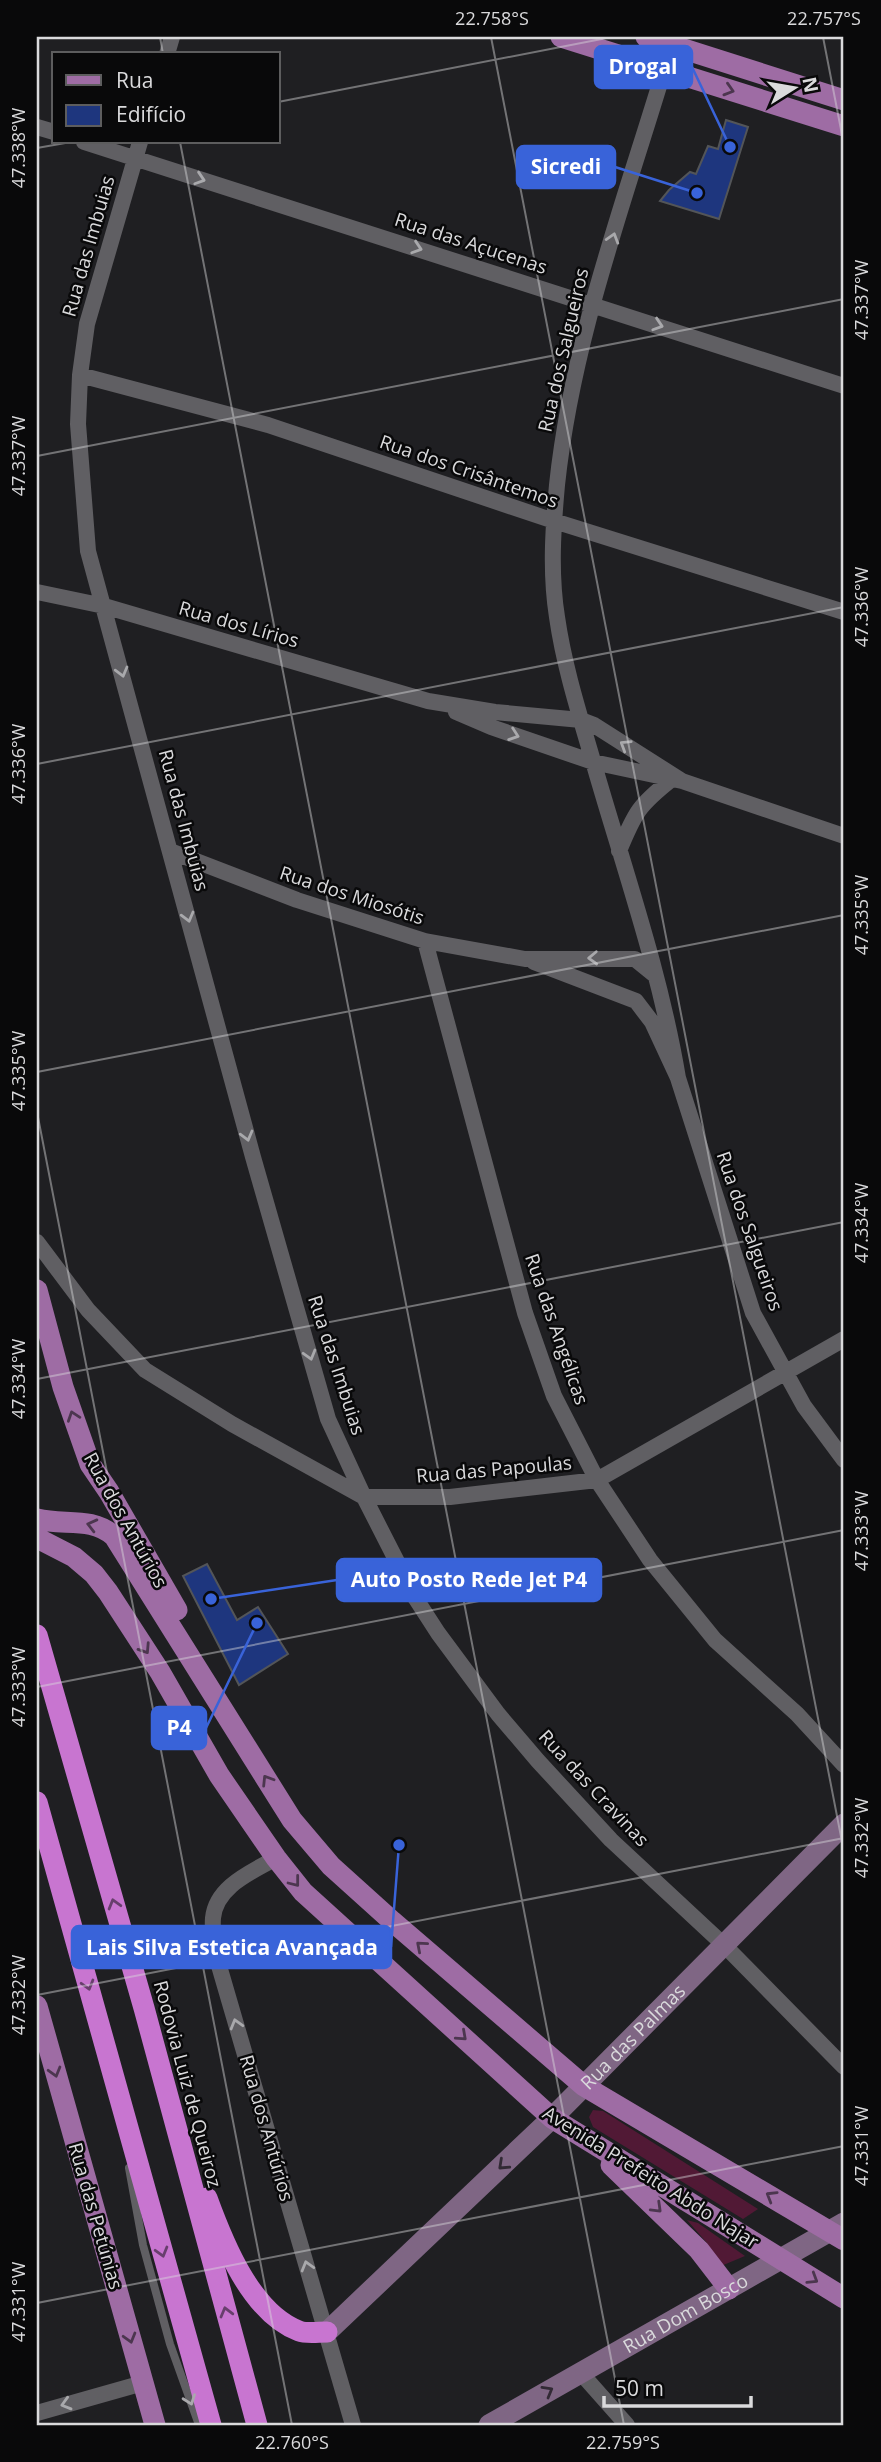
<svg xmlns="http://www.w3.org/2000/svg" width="881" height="2462" font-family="'Open Sans',sans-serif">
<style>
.green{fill:#511935}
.building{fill:#1e367e;stroke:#535558;stroke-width:2}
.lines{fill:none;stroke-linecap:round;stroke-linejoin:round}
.lane{stroke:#605f63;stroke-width:8}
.street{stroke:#605f63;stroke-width:16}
.secondary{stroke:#7f6684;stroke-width:21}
.primary{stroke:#9e6ca4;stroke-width:21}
.highway{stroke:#c875d0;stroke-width:21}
.oneway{stroke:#4c364f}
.oneway2{stroke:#a9a9ac}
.oneway3{stroke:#683f6d}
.oneway4{stroke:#322a35}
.ticks{fill:none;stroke:#dadadc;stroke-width:2;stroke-opacity:0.45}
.labels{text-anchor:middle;stroke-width:5;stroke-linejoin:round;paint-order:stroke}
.street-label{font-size:19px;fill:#dadadc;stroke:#09090a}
.leader{fill:none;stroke:#3963d9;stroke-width:2.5}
.callout-dot{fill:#3963d9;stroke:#09090a;stroke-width:2.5}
.callout{fill:#3963d9;stroke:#3963d9;stroke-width:2.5}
.callout-label{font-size:21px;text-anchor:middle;font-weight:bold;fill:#fff}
.neatline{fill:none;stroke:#dadadc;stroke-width:2.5}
.ticks-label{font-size:18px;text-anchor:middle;fill:#dadadc}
</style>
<rect width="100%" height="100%" fill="#1f1f22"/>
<!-- green -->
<path class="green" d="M593,2110L603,2111L758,2209L743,2219L593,2127L589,2117Z
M687,2220L698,2223L745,2256L721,2266L709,2254L707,2243Z"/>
<!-- building -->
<path class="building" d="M726,120L748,127L719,219L660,201L669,190L690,172L696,174L708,146L718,149Z
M207,1564L237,1620L258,1607L288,1654L239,1685L183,1576Z"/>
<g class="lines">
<!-- lane -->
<path class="lane" d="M129,2168L143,2245L170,2344L199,2425"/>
<!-- street -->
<path class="street" d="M167,54L172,37
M37,127L54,132
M84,142L844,386
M140,142L87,324L80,375L78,424L88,551L253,1157L328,1419L364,1497L416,1599L438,1633L498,1714L538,1761L611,1840L725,1946L844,2067
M80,375L268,425L554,521L844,612
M37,592L104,606L428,701L495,712L581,720L594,725L682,781
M456,712L491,727L593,762L682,781L844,836
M170,851L297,900L425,941L525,959H635L656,976
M619,851C635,812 639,805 672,779
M425,941L525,1313L554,1396L597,1480L650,1560L715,1640L797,1714L844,1765
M534,962L636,1001
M636,1001L652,1022L678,1078L753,1313L804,1406L844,1460
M678,1078C660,970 623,866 593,761C579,713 564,666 557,617C550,573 553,529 557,485C572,342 623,206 664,70L673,45L679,37
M37,1242L88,1310L145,1370L232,1424L364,1497H450L597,1480L844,1339
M276,1858C252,1872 216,1886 213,1918C212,1929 214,1941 215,1952L353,2425
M580,2372L627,2425
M37,2413L143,2383"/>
<!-- secondary -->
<g class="secondary">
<path id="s1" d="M327,2332L552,2118L844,1824"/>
<path id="s2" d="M489,2425L844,2223"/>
</g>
<!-- primary -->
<path class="primary" d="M561,37L844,126
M646,37L844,100
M37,1290L63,1387L90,1464L109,1492L177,1610
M37,1519C64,1526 91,1516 114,1536L292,1820L331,1866L392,1921L584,2086L844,2240
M37,1538L74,1557L94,1574L108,1592L160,1672L219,1775L276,1858L303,1892L552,2118L844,2298
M37,2006L155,2425
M611,2165L699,2250L729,2289"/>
<!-- highway -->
<path class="highway" d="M37,1635L144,2008L257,2425
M37,1802L211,2425
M207,2198C223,2242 251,2313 299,2331C307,2334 318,2332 327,2332"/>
</g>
<!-- one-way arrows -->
<defs><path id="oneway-chevron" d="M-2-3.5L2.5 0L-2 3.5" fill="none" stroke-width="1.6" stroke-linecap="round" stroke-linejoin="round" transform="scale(1.75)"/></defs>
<g class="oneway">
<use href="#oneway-chevron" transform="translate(729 90) rotate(17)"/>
<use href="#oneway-chevron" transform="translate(73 1416) rotate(-109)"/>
<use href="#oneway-chevron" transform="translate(92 1525) rotate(-166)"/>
<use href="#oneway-chevron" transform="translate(145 1649) rotate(57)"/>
<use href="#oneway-chevron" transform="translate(267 1780) rotate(-122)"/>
<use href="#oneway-chevron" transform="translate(295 1882) rotate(52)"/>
<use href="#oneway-chevron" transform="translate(421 1946) rotate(-139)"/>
<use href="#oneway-chevron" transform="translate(462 2036) rotate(42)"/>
<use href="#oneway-chevron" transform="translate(55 2072) rotate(74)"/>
<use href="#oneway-chevron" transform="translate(771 2196) rotate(-149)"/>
<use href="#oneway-chevron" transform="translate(657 2208) rotate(44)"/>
<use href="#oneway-chevron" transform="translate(813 2279) rotate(32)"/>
<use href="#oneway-chevron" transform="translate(130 2338) rotate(74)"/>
</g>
<g class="oneway2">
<use href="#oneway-chevron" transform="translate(200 179) rotate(18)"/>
<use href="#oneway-chevron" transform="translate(613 238) rotate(-73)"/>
<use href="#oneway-chevron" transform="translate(417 248) rotate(18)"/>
<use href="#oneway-chevron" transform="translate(658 325) rotate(18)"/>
<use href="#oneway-chevron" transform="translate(122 672) rotate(75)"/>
<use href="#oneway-chevron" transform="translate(514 735) rotate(19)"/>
<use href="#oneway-chevron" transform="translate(625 745) rotate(-148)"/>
<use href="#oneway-chevron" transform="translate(188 917) rotate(75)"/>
<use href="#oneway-chevron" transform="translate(593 958) rotate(178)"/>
<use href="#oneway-chevron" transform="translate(247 1136) rotate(75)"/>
<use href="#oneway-chevron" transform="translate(310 1355) rotate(74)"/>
<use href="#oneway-chevron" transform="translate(236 2024) rotate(-106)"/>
<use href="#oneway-chevron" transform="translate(307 2266) rotate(-106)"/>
<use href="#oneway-chevron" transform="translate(190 2400) rotate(70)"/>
<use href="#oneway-chevron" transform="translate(66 2404) rotate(164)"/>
</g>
<g class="oneway3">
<use href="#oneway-chevron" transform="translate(114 1904) rotate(-106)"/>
<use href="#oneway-chevron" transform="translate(88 1985) rotate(74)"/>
<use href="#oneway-chevron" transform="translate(162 2252) rotate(74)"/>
<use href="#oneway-chevron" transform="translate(226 2312) rotate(-105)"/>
</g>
<g class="oneway4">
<use href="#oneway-chevron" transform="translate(503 2165) rotate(137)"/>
<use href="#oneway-chevron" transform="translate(548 2391) rotate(-30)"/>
</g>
<!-- ticks -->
<path class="ticks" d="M160,37L163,54M491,37L844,1852M823,37L844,145M278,102L612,37M180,142L624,2425M37,148L71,142M37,456L844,299M37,764L844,607M37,1072L844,915M37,1112L292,2425M37,1379L844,1222M37,1687L844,1530M37,1995L844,1838M37,2303L844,2146"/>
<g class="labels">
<!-- street labels -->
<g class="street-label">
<text transform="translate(471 243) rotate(18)" y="7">Rua das Açucenas</text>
<text transform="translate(88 246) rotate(-74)" y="7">Rua das Imbuias</text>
<text transform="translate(563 350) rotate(-77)" y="7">Rua dos Salgueiros</text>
<text transform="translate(469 471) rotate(19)" y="7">Rua dos Crisântemos</text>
<text transform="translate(239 624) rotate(16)" y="7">Rua dos Lírios</text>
<text transform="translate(184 820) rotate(75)" y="7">Rua das Imbuias</text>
<text transform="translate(352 895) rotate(18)" y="7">Rua dos Miosótis</text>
<text transform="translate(750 1231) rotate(71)" y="7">Rua dos Salgueiros</text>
<text transform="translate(557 1329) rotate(71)" y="7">Rua das Angélicas</text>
<text transform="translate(337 1365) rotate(72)" y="7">Rua das Imbuias</text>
<text transform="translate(494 1469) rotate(-5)" y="7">Rua das Papoulas</text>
<text transform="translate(126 1520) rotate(61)" y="7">Rua dos Antúrios</text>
<text transform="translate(594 1788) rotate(47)" y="7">Rua das Cravinas</text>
<text dy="7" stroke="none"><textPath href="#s1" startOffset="425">Rua das Palmas</textPath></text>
<text transform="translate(188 2084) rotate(75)" y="7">Rodovia Luiz de Queiroz</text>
<text transform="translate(267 2128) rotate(74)" y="7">Rua dos Antúrios</text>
<text transform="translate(651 2177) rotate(32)" y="7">Avenida Prefeito Abdo Najar</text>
<text transform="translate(96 2216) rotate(74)" y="7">Rua das Petúnias</text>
<text dy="7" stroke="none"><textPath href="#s2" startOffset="226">Rua Dom Bosco</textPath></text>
</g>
</g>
<!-- callouts -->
<path class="leader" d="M730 147L692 67M697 193L615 167M211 1599L337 1580M257 1623L206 1728M399 1845L391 1947"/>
<g class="callout-dot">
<circle cx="730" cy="147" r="7"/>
<circle cx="697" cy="193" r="7"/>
<circle cx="211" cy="1599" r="7"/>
<circle cx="257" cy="1623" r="7"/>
<circle cx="399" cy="1845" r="7"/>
</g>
<g class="callout">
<rect x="595" y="46" width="97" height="42" rx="7"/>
<rect x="517" y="146" width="98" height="42" rx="7"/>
<rect x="337" y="1559" width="264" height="42" rx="7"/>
<rect x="152" y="1707" width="54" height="42" rx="7"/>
<rect x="72" y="1926" width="319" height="42" rx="7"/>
</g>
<g class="callout-label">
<text x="643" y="74">Drogal</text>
<text x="566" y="174">Sicredi</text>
<text x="469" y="1587">Auto Posto Rede Jet P4</text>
<text x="179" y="1735">P4</text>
<text x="232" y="1955">Lais Silva Estetica Avançada</text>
</g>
<!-- border -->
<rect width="881" height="2462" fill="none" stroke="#09090a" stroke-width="77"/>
<!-- legend -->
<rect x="52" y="52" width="228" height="91" fill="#09090a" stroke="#5d5d5e" stroke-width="2"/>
<rect x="66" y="75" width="35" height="10" fill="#9e6ca4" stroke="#5d5d5e" stroke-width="2"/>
<text x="116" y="88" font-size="21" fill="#dadadc">Rua</text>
<rect x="66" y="105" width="35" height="21" fill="#1e367e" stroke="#5d5d5e" stroke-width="2"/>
<text x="116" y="122" font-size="21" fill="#dadadc">Edifício</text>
<!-- north arrow -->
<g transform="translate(794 88) rotate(79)" stroke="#09090a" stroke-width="5" paint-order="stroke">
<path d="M0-5L12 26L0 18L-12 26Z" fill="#dadadc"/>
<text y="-10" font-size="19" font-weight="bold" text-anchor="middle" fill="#dadadc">N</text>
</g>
<!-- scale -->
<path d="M604 2396v10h147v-10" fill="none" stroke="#dadadc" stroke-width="3.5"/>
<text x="615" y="2396" font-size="21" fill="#dadadc" stroke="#09090a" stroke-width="5" paint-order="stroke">50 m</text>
<rect x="38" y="38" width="804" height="2386" class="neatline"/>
<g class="ticks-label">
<text x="492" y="25">22.758°S</text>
<text x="824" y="25">22.757°S</text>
<text transform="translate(19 148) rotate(-90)" y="6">47.338°W</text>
<text transform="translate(862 300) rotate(-90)" y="6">47.337°W</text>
<text transform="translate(19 456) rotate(-90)" y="6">47.337°W</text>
<text transform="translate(862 607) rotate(-90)" y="6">47.336°W</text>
<text transform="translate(19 764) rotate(-90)" y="6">47.336°W</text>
<text transform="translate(862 915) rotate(-90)" y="6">47.335°W</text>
<text transform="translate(19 1071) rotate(-90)" y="6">47.335°W</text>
<text transform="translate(862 1223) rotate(-90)" y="6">47.334°W</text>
<text transform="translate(19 1379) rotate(-90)" y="6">47.334°W</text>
<text transform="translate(862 1531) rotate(-90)" y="6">47.333°W</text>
<text transform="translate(19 1687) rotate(-90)" y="6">47.333°W</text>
<text transform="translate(862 1838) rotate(-90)" y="6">47.332°W</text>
<text transform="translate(19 1995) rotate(-90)" y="6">47.332°W</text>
<text transform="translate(862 2146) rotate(-90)" y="6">47.331°W</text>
<text transform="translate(19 2302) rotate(-90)" y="6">47.331°W</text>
<text x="292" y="2449">22.760°S</text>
<text x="623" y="2449">22.759°S</text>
</g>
</svg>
